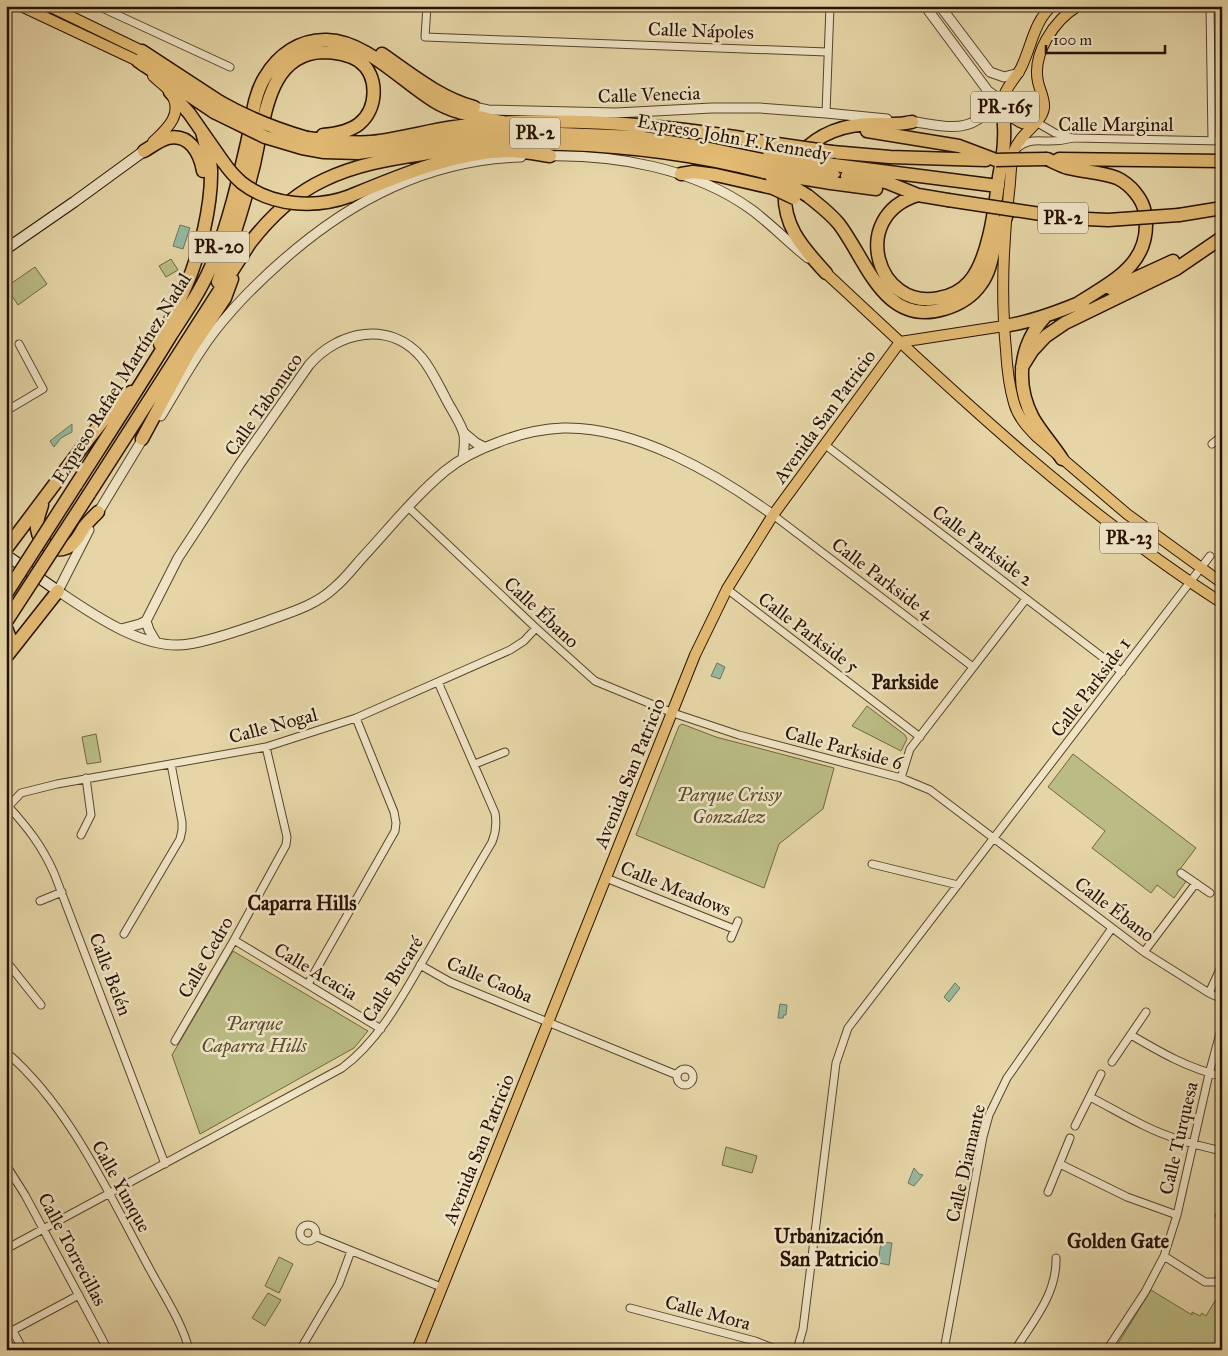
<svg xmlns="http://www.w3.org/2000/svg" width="1228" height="1356" font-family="'IM FELL Great Primer',serif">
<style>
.green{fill:#babc84;stroke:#706642}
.water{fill:#97baa3;stroke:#6a7662}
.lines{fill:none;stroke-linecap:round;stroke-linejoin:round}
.minor-casing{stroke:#57422a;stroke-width:9}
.tertiary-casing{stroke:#57422a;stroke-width:11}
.secondary-casing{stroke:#271101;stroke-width:12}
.primary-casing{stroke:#271101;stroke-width:12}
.motorway-casing{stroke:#271101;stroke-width:15}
.minor{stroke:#efe4c6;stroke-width:7}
.tertiary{stroke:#efe4c6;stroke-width:9}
.secondary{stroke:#efe4c6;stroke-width:10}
.primary{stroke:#e3bb74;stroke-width:10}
.motorway{stroke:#e3bb74;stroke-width:12}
.motorway-bridge-casing{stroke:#271101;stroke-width:15;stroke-linecap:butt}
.motorway-bridge{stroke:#e3bb74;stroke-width:12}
.labels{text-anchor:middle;stroke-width:5;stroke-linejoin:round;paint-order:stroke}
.shield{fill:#efe4c6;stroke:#63503c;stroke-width:1}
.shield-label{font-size:18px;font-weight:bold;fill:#271101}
.street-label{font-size:19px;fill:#271101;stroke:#efe4c6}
.park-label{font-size:19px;font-style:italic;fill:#5a4d2f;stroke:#efe4c6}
.neighbourhood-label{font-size:20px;font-weight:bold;fill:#271101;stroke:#efe4c6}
</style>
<rect width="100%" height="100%" fill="#e6d6a7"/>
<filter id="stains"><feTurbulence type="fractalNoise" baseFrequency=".004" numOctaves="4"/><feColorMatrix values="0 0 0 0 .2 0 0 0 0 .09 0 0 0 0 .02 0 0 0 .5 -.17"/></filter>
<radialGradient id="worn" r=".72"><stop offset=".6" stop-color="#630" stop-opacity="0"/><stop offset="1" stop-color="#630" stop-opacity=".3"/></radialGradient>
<!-- green -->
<path class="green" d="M171,259L178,270L166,277L159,266Z
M35,267L47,284L18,305L6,287Z
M867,706L905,735L907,739L901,751L852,726Z
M682,724L716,737L834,768L823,809L779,844L764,888L636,835L679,726Z
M96,734L101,762L87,764L82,737Z
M1073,754L1196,848L1177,873L1187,880L1174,898L1157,885L1151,893L1092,848L1105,831L1048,787Z
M233,951L368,1031L354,1048L200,1134L172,1055Z
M726,1147L757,1156L752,1173L722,1165Z
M279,1257L293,1264L279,1293L265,1286Z
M1222,1289V1350H1114L1151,1290L1192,1315V1312L1200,1316L1202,1313L1206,1316Z
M268,1293L281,1300L265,1326L252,1318Z"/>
<!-- water -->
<path class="water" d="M180,225L190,228L183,249L173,246Z
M72,424V432L61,438L54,447L50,441Z
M717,663L725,667L720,679L711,676Z
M955,983L960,988L949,1002L944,997Z
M780,1004L787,1005L786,1015H784L783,1018H778Z
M914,1168L919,1174L923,1175L914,1186L908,1183Z
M881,1242L892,1243L889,1265L878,1263Z"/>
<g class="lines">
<!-- minor casing -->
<g class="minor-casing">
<path id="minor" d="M98,6L230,67
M427,6L425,37L827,52
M1210,6L1212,141
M826,113L830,6
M1036,122L1055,133L1073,138
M1017,148C1028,139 1036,141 1049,141C1057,141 1066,140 1074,138L1222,141
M6,411L43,389L19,344
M824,444L1122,672
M1212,444L1222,436
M408,507L536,628L595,681L673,713L739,735L901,778L930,790L1144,952L1209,993L1222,999
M773,515L973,667
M727,589L920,737
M475,764L505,752
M901,778L910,749L1026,599
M8,806C28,828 42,846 54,873L165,1164
M6,809L21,793L57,784L266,747L356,718L510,650L524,641L536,628
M81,835L91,815L86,778
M872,864L958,885
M1181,873L1210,893
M606,878L734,929
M40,901L62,892
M124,934L180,839L182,830V822L171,764
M731,938L738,921
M234,940L381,1029
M1144,952L1196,883
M6,961L41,1005
M420,965L450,982L677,1075
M308,984L395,831L396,823L394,812L356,718
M1209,993L1222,965
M1131,1035C1160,1052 1189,1069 1222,1076
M175,1041L234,940L286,845L287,837L266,747
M6,1052C69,1106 108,1192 147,1264C161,1291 182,1321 189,1350
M1112,1062L1146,1012
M677 1077a8 8 0 1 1 16 0a8 8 0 1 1-16 0Z
M1090,1097C1108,1106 1126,1117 1145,1126C1169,1138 1195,1145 1222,1151
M1075,1126L1101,1074
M1060,1164L1127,1197L1177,1215
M6,1165L25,1195L108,1350
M1048,1192L1070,1138
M1219,1216L1222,1217
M300 1233a8 8 0 1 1 16 0a8 8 0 1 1-16 0Z
M315,1236L441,1287
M6,1249L342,1068C381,1039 404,993 428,952C449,915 470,879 492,842C496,832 497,824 495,813L438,682
M1164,1256L1205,1282H1217L1222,1274
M630,1308L755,1341L778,1350
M13,1331L23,1350
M6,1334L79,1295
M300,1350L339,1284L351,1251
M797,1350L803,1329L836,1063L848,1028L1210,556
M944,1350L983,1137L989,1115L1007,1078L1112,928
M1015,1350C1033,1321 1057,1294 1056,1258
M1107,1350L1145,1292L1164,1256L1177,1215L1209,1074L1222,1026"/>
</g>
<!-- tertiary casing -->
<g class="tertiary-casing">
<path id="tertiary" d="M940,6L990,72L1004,77L1019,73
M474,107L488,110L616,113L712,108H760L826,113L887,119
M908,121C929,123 958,133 977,120C986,115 994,107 1002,101L988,91L925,6
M544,156C615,154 694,168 752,210C772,225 789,243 808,258
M161,416C178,388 194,358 214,332C234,306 257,283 282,261C351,200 428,160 521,157
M464,433L476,443L484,447
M96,516L145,435
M89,530L58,591C92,614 146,652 189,644C214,640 240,630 264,622C288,613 315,606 334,588C345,579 353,568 362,558C389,529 414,497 445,471C461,458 479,449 499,442C519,434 541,429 563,428C635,426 717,474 773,515
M146,621L149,630L156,642
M121,629L140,624L146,621L178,558L239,465L309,365C338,331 390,320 422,358C431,369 438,384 445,397C450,408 462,424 464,435C465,442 464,450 463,457"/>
</g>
<!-- secondary casing -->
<g class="secondary-casing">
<path id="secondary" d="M6,249L74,202L144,151
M6,555L58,591"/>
</g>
<!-- primary casing -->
<g class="primary-casing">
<path id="primary" d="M21,6L138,61L143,66
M49,6L142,51
M1078,6C1054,20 1032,54 1038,82C1040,91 1045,99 1044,108C1041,125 1020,133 1014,151C1010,163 1011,179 1009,192C1003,244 1001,298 1006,350C1007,368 1009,386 1014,403C1018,417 1027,427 1037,437L1127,514L1222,583
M1035,123C1019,128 1009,115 1002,101C1006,86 1014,81 1021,68C1031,48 1034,21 1052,6
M153,142C167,129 185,113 170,92C166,86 158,81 153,76
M826,273C951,390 1077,510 1222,603
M417,1350L695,655L727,589L773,515L900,342L1004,326"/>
</g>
<!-- motorway casing -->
<g class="motorway-casing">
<path id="motorway" d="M142,51L220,102
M382,54C411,74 440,98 474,107
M138,61L214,112
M170,92L189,113L224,163
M867,131L959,146L996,160
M307,138C328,140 349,144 371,142C407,138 443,126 479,124C576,117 674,125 770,143
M302,148L324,152L358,153L478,135L535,133L637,137L694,146L767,161
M144,151C151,147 160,140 168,138C189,133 200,153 203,171
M832,152L890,157L986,160
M801,153C821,132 845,124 874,124C887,124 899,125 912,122
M1047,159C1054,162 1061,166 1068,168C1084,172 1102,172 1117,178C1130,184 1143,199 1145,213C1153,263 1113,281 1077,304
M1059,159L1222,161
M834,165L998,186
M681,174L693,172L716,175L773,188
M847,176L886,182L918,195L948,200
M831,183L876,189
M785,184C781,224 801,246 826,273
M918,195C848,216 877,311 939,298C951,296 961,291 969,282C989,260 995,206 999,177C1001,165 1004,152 1004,139C1005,127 1003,114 1002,101
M350,196C401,175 452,153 508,151C522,151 537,154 550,156
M808,196C819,205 830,213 839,224C867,261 884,327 944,309C958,305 972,297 981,284C993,268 992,248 999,230C1001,226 1004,221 1006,217
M1179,215L1222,208
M218,282C228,252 239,222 247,191C252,174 256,157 259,140C267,103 275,54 322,52C335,52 348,54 359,61C379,75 378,109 359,124C349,132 336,134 323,135
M1112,289L1173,261
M1045,317C1019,345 1015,384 1033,418C1041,432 1053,445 1062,459
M1004,326C1032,322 1058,312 1084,301
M160,344C167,325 177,307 185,288C200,255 212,205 211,169C210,157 205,144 202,132
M1022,367L1032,351L1046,336L1065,323L1176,269L1220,239
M142,439L189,352L225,298L232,279
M76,485C108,435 140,386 171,335C187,310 204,286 214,259C229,221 238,182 247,143C252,121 253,96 265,77C278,55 300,39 327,40C366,41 401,81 434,101C455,114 479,117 502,122
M89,494L250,243C270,217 294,194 324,180C355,165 389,159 423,154C449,150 475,145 501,143C522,142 542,144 562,144C630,146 698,155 764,172
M42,505C40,512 36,521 37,529C39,544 56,555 70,546C77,541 80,534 84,527C88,522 93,517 98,512
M6,549L90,437L113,408L131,392
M6,628L10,638L6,652
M6,657L58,591"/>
</g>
<!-- minor -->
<use href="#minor" class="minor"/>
<!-- tertiary -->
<use href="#tertiary" class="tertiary"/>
<!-- secondary -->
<use href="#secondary" class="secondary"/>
<!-- primary -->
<use href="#primary" class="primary"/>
<!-- motorway -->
<use href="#motorway" class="motorway"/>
<!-- motorway-bridge casing -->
<g class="motorway-bridge-casing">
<path id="motorway-bridge" d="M220,102C248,118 276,129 307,138
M214,112L265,137L302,148
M770,143L832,152
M769,151L834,165
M996,160L1047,159
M767,161L833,174
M224,163C229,170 235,177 242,183C272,206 315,209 350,196
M764,172L831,183
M772,178L795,188L808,196
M773,188L794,198
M948,200L1067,218L1108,220L1179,215
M6,594L76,485
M6,622L89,494"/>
</g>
<!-- motorway-bridge -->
<use href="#motorway-bridge" class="motorway-bridge"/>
</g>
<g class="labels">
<!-- shield labels -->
<g class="shield">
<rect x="971" y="91.5" width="68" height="31" rx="4"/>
<rect x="510" y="117.5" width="50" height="31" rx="4"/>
<rect x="1038" y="202.5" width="50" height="31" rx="4"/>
<rect x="189" y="231.5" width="60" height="31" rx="4"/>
<rect x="1100" y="522.5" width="58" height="31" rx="4"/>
</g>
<g class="shield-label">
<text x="1005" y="113">PR-165</text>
<text x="535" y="139">PR-2</text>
<text x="1063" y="224">PR-2</text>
<text x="219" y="253">PR-20</text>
<text x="1129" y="544">PR-23</text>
</g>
<!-- street labels -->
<g class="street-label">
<text transform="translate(701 30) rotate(2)" y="7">Calle Nápoles</text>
<text transform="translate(649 94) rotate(-2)" y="7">Calle Venecia</text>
<text x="1116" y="131">Calle Marginal</text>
<text transform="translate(734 137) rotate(10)" y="7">Expreso John F. Kennedy</text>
<text transform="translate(121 378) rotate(-58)" y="7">Expreso Rafael Martínez Nadal</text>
<text transform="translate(263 404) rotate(-55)" y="7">Calle Tabonuco</text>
<text transform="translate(824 416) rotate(-54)" y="7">Avenida San Patricio</text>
<text transform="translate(983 545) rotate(37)" y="7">Calle Parkside 2</text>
<text transform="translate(883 578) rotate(37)" y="7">Calle Parkside 4</text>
<text transform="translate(542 612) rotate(43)" y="7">Calle Ébano</text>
<text transform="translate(809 632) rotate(37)" y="7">Calle Parkside 5</text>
<text transform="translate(1090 687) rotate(-53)" y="7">Calle Parkside 1</text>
<text transform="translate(273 725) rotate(-15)" y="7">Calle Nogal</text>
<text transform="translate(844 747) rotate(15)" y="7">Calle Parkside 6</text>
<text transform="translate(629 773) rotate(-68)" y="7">Avenida San Patricio</text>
<text transform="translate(676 888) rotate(22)" y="7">Calle Meadows</text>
<text transform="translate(1115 909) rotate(37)" y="7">Calle Ébano</text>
<text transform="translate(205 957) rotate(-60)" y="7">Calle Cedro</text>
<text transform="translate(316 971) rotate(31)" y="7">Calle Acacia</text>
<text transform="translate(111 974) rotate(69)" y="7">Calle Belén</text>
<text transform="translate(392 979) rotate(-58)" y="7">Calle Bucaré</text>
<text transform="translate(490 979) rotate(23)" y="7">Calle Caoba</text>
<text transform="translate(1178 1138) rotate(-77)" y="7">Calle Turquesa</text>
<text transform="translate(478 1149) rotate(-68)" y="7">Avenida San Patricio</text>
<text transform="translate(965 1163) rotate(-77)" y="7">Calle Diamante</text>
<text transform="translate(122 1186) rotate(61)" y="7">Calle Yunque</text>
<text transform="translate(73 1249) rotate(62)" y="7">Calle Torrecillas</text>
<text transform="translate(708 1312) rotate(15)" y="7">Calle Mora</text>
</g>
<!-- park labels -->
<g class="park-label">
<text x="729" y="801">Parque Crissy<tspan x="729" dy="22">González</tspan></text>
<text x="254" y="1030">Parque<tspan x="254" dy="22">Caparra Hills</tspan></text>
</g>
<!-- neighbourhood labels -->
<g class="neighbourhood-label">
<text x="905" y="689">Parkside</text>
<text x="302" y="910">Caparra Hills</text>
<text x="829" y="1243">Urbanización<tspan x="829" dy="23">San Patricio</tspan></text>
<text x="1118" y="1248">Golden Gate</text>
</g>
</g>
<!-- margin -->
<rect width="1228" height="1356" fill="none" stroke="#e6d6a7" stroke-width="25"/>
<rect x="8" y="8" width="1213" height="1341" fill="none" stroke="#271101" stroke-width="2.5"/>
<rect x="12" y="12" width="1203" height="1331" fill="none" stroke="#271101"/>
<!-- scale -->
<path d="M1046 45v8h119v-8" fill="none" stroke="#271101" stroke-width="2.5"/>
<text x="1053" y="45" font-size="15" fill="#271101" stroke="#efe4c6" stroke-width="4" paint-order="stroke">100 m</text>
<rect width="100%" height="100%" filter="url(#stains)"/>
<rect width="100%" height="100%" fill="url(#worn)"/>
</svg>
